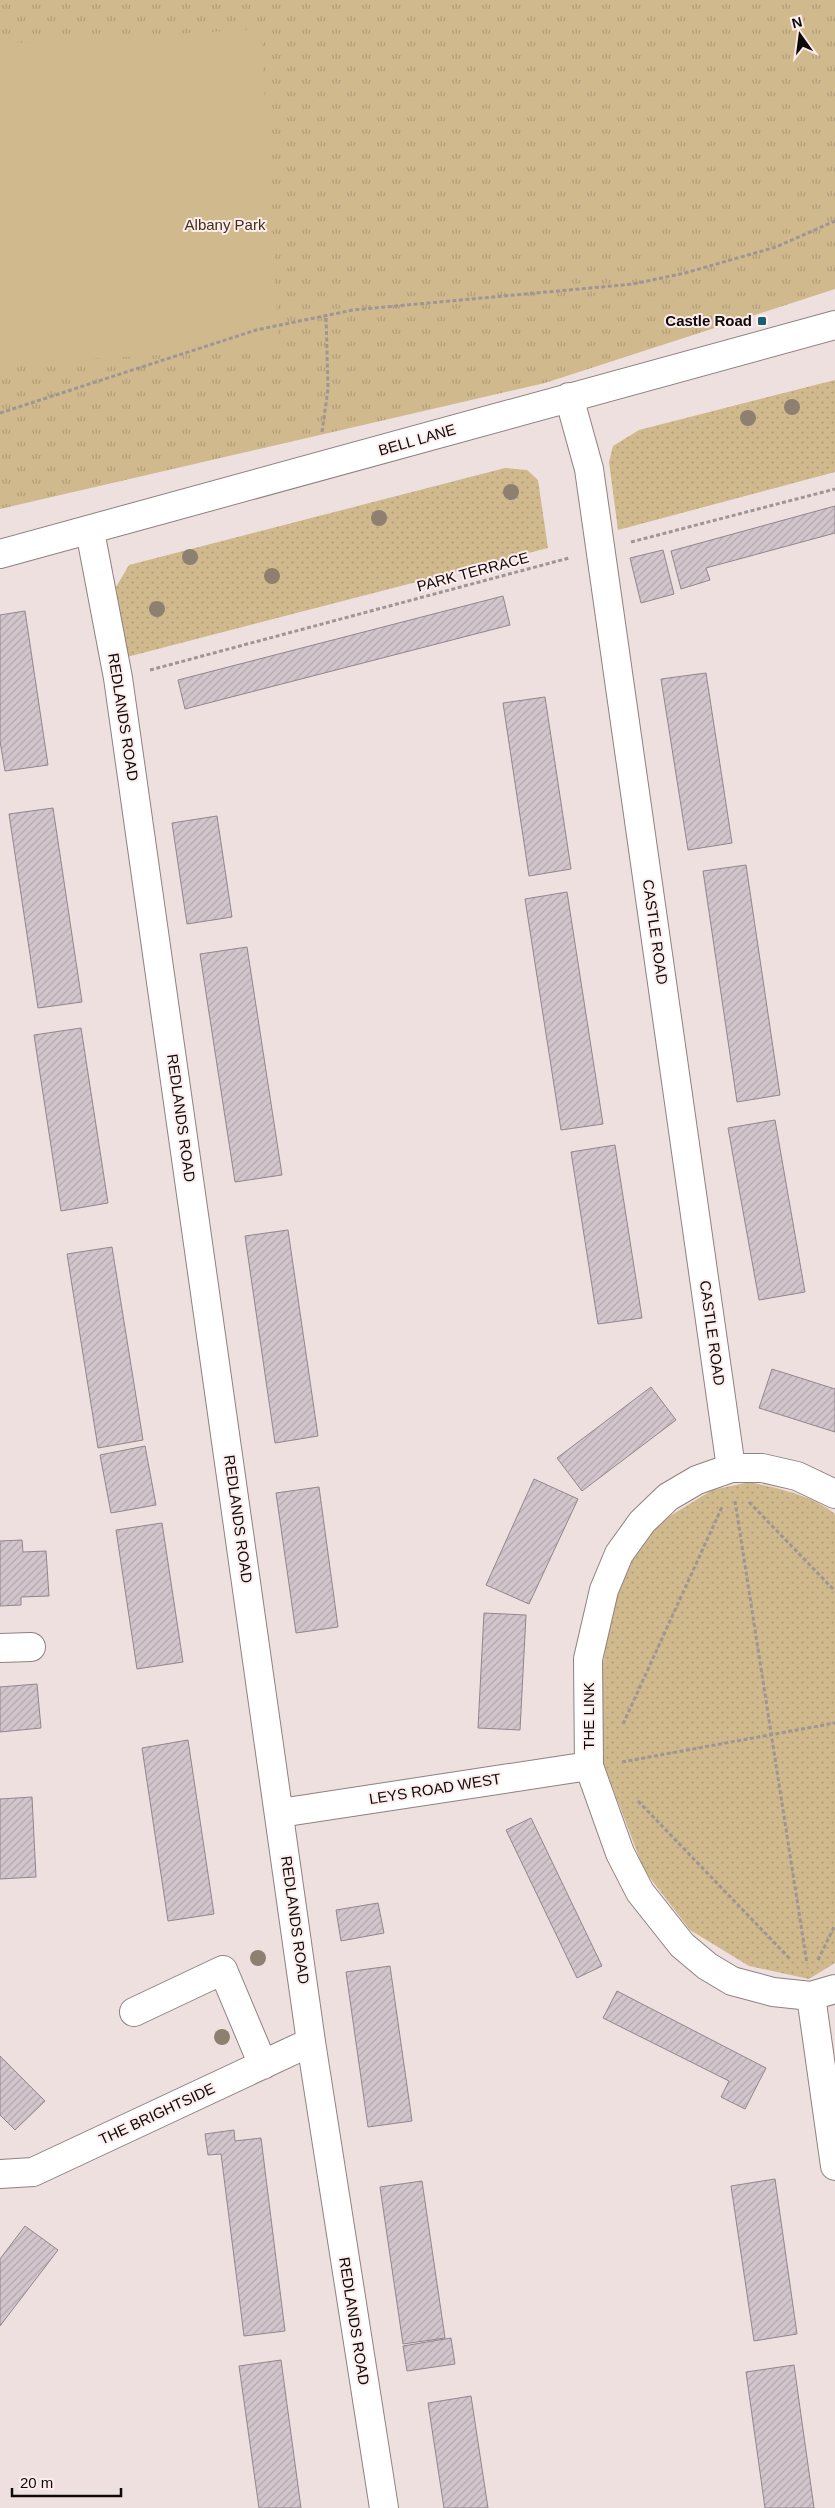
<svg xmlns="http://www.w3.org/2000/svg" width="835" height="2508" font-family="Arial,sans-serif">
<style>
.grass{fill:url(#grass-dots)}
.park{fill:url(#park-tufts)}
.garden{fill:#d0b98d}
.building{fill:url(#building-hatch);stroke:#92868c}
.lines{fill:none;stroke-linecap:round;stroke-linejoin:round}
.minor-casing{stroke:#8f8181;stroke-width:30}
.path{stroke:#a09595;stroke-width:3;stroke-dasharray:4 2.5;stroke-linecap:butt}
.minor{stroke:#fff;stroke-width:28}
.tree{fill:#8e8070}
.poi-dot{fill:#15606d;stroke:#fdeded;stroke-width:2}
.labels{text-anchor:middle;stroke-width:4;stroke-linejoin:round;paint-order:stroke}
.park-label{font-size:15px;fill:#3e3115;stroke:#fdeded}
.poi-label{font-size:15px;font-weight:bold;fill:#0f0a0a;stroke:#fdeded;text-anchor:end}
.street-label{font-size:15px;fill:#0f0a0a;stroke:#fdeded}
</style>
<defs>
<pattern id="grass-dots" width="8" height="8" patternUnits="userSpaceOnUse" patternTransform="scale(1.25)"><rect width="8" height="8" fill="#d0b98d"/><path d="M2 2h.1M6 6h.1" fill="none" stroke="#b19e78" stroke-width="1.8" stroke-linecap="round"/></pattern>
<pattern id="park-tufts" width="24" height="20" patternUnits="userSpaceOnUse" patternTransform="scale(1.25)"><rect width="24" height="20" fill="#d0b98d"/><path d="M3 7l-1-3M5 7V3M7 7l1-3M15 17l-1-3M17 17v-4M19 17l1-3" fill="none" stroke="#b19e78"/></pattern>
<pattern id="building-hatch" width="6" height="6" patternUnits="userSpaceOnUse" patternTransform="scale(1.25)"><rect width="6" height="6" fill="#d2c5cc"/><path d="M-1 1l2-2M0 6l6-6M5 7l2-2" fill="none" stroke="#b3a8ae"/></pattern>
</defs>
<rect width="100%" height="100%" fill="#efe0e0"/>
<!-- grass -->
<path class="grass" d="M835,380V472L618,530L609,462L613,446L639,430Z
M505,468L527,470L538,480L548,548L127,657L116,587L129,565Z
M750,1482C779,1489 812,1495 835,1514V1963L809,1979L749,1966L690,1930L644,1870L604,1765L599,1692L611,1608L638,1545L670,1516L712,1490Z"/>
<!-- park -->
<path class="park" d="M0,0H835V289L545,383L0,509Z"/>
<!-- garden -->
<path class="garden" d="M261,29L279,348L0,364V44Z"/>
<!-- building -->
<path class="building" d="M835,506V533L706,568L710,580L681,589L671,551Z
M663,550L674,594L641,603L630,558Z
M503,596L510,625L185,709L178,680Z
M25,611L48,765L5,771L0,741V615Z
M706,673L732,843L688,850L661,679Z
M545,697L571,869L529,876L503,703Z
M53,808L82,1002L38,1008L9,814Z
M217,816L232,917L187,924L172,823Z
M746,865L780,1095L737,1102L703,871Z
M567,892L603,1124L561,1130L525,899Z
M247,947L282,1175L235,1182L200,954Z
M81,1028L108,1203L61,1211L34,1035Z
M775,1120L805,1292L759,1300L728,1128Z
M615,1145L642,1318L598,1324L571,1152Z
M288,1230L318,1436L275,1443L245,1236Z
M112,1247L143,1440L98,1448L67,1254Z
M772,1369L835,1389V1432L759,1408Z
M651,1387L676,1420L582,1491L557,1458Z
M145,1446L156,1505L111,1513L100,1455Z
M534,1479L578,1499L529,1604L486,1585Z
M319,1487L338,1627L296,1633L276,1493Z
M162,1523L183,1662L137,1669L116,1530Z
M22,1540L23,1552L46,1551L49,1596L21,1597V1605L0,1606V1541Z
M484,1613L526,1615L520,1730L478,1728Z
M37,1684L41,1728L0,1732V1687Z
M188,1740L214,1914L168,1921L142,1748Z
M32,1797L36,1877L0,1879V1799Z
M531,1818L602,1966L577,1978L506,1830Z
M378,1903L384,1933L341,1941L336,1910Z
M390,1966L412,2121L368,2127L346,1972Z
M617,1991L766,2068L745,2109L721,2097L729,2081L603,2018Z
M0,2056L45,2101L15,2130L0,2115Z
M234,2130L235,2141L261,2138L285,2331L244,2336L221,2154L208,2155L205,2134Z
M775,2179L797,2334L754,2341L731,2186Z
M422,2181L445,2338L403,2344L380,2187Z
M25,2226L58,2250L0,2326V2259Z
M451,2338L455,2364L407,2371L403,2346Z
M281,2360L301,2508H259L239,2366Z
M794,2365L814,2508H765L746,2372Z
M471,2396L488,2508H444L428,2403Z"/>
<g class="lines">
<!-- minor casing -->
<g class="minor-casing">
<path id="minor" d="M569,397L589,469L731,1468
M90,531L118,678L311,2042L384,2508
M0,554L835,325
M835,1494L797,1476L762,1468H731L697,1480L668,1497L642,1522L619,1554L604,1590L588,1659L589,1766L620,1853L640,1892L682,1945L707,1966L732,1981L773,1992L811,1996L835,1989
M0,1648L31,1647
M280,1813L589,1766
M811,1996L835,2166
M134,2012L223,1970L263,2065
M0,2174L33,2172L311,2042"/>
</g>
<!-- path -->
<path class="path" d="M0,413L256,330L353,310L633,284L685,273L776,247L835,221
M322,432L328,389L326,315
M631,542L835,489
M150,670L569,558
M735,1501L807,1964
M749,1502L835,1591
M623,1724L722,1507
M622,1762L835,1723
M638,1801L791,1960
M818,1960L835,1925"/>
<!-- minor -->
<use href="#minor" class="minor"/>
</g>
<!-- trees -->
<g class="tree">
<circle cx="792" cy="407" r="8"/>
<circle cx="748" cy="418" r="8"/>
<circle cx="511" cy="492" r="8"/>
<circle cx="379" cy="518" r="8"/>
<circle cx="190" cy="557" r="8"/>
<circle cx="272" cy="576" r="8"/>
<circle cx="157" cy="609" r="8"/>
<circle cx="258" cy="1958" r="8"/>
<circle cx="222" cy="2037" r="8"/>
</g>
<!-- markers -->
<rect class="poi-dot" x="757" y="316" width="10" height="10" rx="2.5"/>
<g class="labels">
<!-- park labels -->
<g class="park-label">
<text x="225" y="230">Albany Park</text>
</g>
<!-- poi labels -->
<g class="poi-label">
<text x="752" y="326">Castle Road</text>
</g>
<!-- street labels -->
<g class="street-label">
<text transform="translate(417 440) rotate(-16)" y="5">BELL LANE</text>
<text transform="translate(473 572) rotate(-15)" y="5">PARK TERRACE</text>
<text transform="translate(123 717) rotate(81)" y="5">REDLANDS ROAD</text>
<text transform="translate(655 932) rotate(82)" y="5">CASTLE ROAD</text>
<text transform="translate(181 1118) rotate(82)" y="5">REDLANDS ROAD</text>
<text transform="translate(712 1333) rotate(82)" y="5">CASTLE ROAD</text>
<text transform="translate(238 1519) rotate(82)" y="5">REDLANDS ROAD</text>
<text transform="translate(589 1716) rotate(-90)" y="5">THE LINK</text>
<text transform="translate(435 1789) rotate(-9)" y="5">LEYS ROAD WEST</text>
<text transform="translate(295 1920) rotate(82)" y="5">REDLANDS ROAD</text>
<text transform="translate(157 2114) rotate(-25)" y="5">THE BRIGHTSIDE</text>
<text transform="translate(354 2321) rotate(81)" y="5">REDLANDS ROAD</text>
</g>
</g>
<!-- north arrow -->
<g transform="translate(800 35) rotate(346)" stroke="#fdeded" stroke-width="4" paint-order="stroke">
<path d="M0-4L9 19L0 12L-9 19Z" fill="#0f0a0a"/>
<text y="-8" font-size="14" font-weight="bold" text-anchor="middle" fill="#0f0a0a">N</text>
</g>
<!-- scale -->
<path d="M12 2488v8h109v-8" fill="none" stroke="#0f0a0a" stroke-width="2.5"/>
<text x="20" y="2488" font-size="15" fill="#0f0a0a" stroke="#fdeded" stroke-width="4" paint-order="stroke">20 m</text>
</svg>
